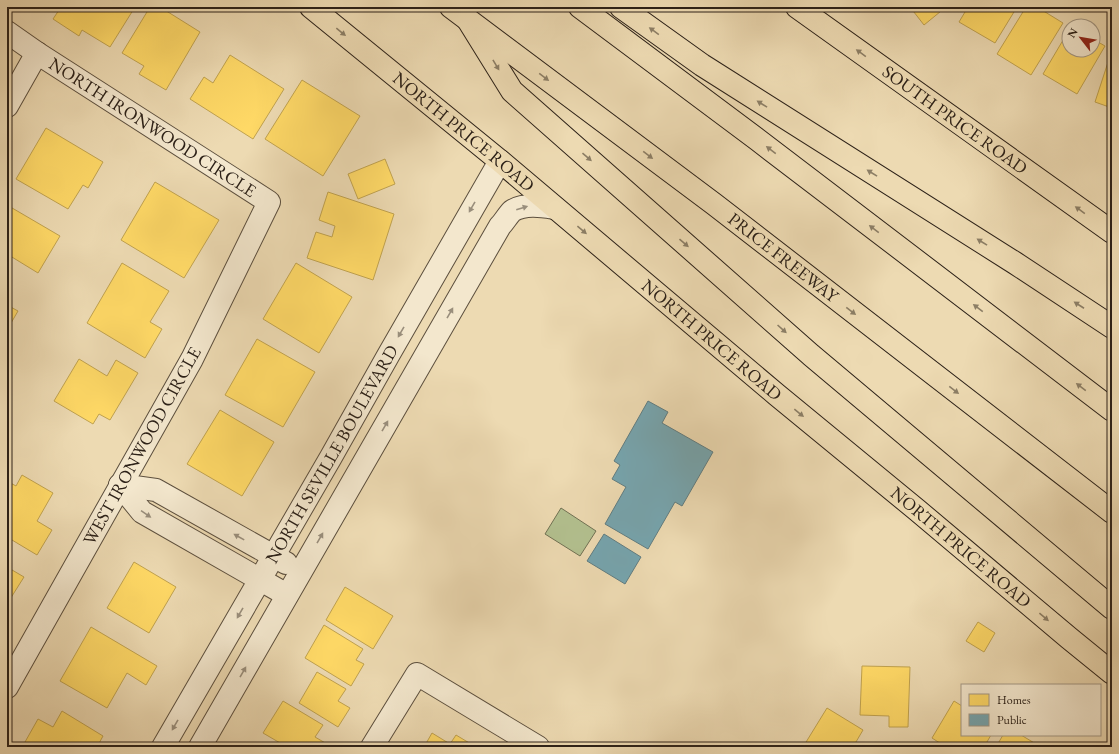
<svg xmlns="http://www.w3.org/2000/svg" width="1119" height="754" font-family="'EB Garamond',serif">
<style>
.green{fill:#b3c190;stroke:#707154}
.homes{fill:#ffd966;stroke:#c0a24f}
.public{fill:#76a5af;stroke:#607d82}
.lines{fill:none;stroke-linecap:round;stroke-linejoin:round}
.minor-casing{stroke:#5c4f3e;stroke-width:24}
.major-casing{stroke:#2c2118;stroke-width:24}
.highway-casing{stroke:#2c2118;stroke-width:24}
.minor{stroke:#f3e7cd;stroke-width:22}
.major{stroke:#eddab2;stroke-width:22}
.highway{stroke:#eddab2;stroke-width:22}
.oneway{fill:#8c7e65}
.oneway2{fill:#998e7c}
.labels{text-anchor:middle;stroke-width:4;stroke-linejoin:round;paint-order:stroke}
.street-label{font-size:18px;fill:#2c2118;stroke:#f3e7cd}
</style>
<rect width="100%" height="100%" fill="#eddab2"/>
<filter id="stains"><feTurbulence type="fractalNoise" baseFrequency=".005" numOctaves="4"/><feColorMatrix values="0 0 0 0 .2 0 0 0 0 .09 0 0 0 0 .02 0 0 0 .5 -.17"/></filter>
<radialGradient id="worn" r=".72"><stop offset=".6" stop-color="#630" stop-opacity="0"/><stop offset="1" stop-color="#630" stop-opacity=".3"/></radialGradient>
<!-- green -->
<path class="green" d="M561,508L596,531L580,556L545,534Z"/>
<!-- homes -->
<path class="homes" d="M61,7H135L110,47L82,30L79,36L53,19Z
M150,7H160L200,32L166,90L139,74L144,66L122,53Z
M910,7H946L924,25Z
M968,7H1017L995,43L959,22Z
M1026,7H1037L1063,23L1031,75L997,54Z
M1069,30V50H1093V39L1105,46L1077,94L1043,74Z
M1112,50V108L1095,102Z
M230,55L284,89L253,139L190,99L204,77L213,83Z
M302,80L360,116L323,176L265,139Z
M46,128L103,162L88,188L83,185L68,209L16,179Z
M385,159L395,184L358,199L348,174Z
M155,182L219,220L184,278L121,240Z
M328,192L394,214L373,280L307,258L316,232L332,237L335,226L319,220Z
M7,205L60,236L38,273L7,254Z
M122,263L169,291L150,322L162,329L145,358L87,323Z
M296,263L352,297L319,353L263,319Z
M7,305L18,311L7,330Z
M257,339L315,372L283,427L225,395Z
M79,359L107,376L116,360L138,373L110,420L99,414L93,424L54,401Z
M220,410L274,442L242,496L187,464Z
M22,475L53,493L37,521L52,530L37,555L7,537V481L16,486Z
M134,562L176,587L149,633L107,608Z
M7,567L24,577L7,604Z
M345,587L393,616L373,649L326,620Z
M978,622L995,633L984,652L966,641Z
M324,625L363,649L356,660L364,664L351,686L305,658Z
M91,627L157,666L146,685L127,673L107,708L60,681Z
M862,666L910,667L908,727H889V716L860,715Z
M317,672L346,689L338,701L350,708L338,727L299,703Z
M283,701L323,725L315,737L327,744L325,747H287L263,733Z
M954,701L962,706V735H991L984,747H946L932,738Z
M827,708L863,730L853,747H803Z
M62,711L103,736L97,747H33L25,742L38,719L53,727Z
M432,733L450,744L456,735L476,747H424Z
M1003,735H1021L1041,747H996Z"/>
<!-- public -->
<path class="public" d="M648,401L668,412L662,423L713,452L682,506L675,502L648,549L605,524L626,487L612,479L620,465L614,461Z
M604,534L641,557L625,584L587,561Z"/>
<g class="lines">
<!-- minor casing -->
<g class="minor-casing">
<g id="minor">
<path id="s1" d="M7,32L37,53L269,202L192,359L7,687"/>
<path d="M7,106L37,53"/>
<path d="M120,485L142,512L287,595"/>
<path d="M120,485L156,490L286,563"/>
<path id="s2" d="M163,747L331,457L389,354L500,161"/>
<path d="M200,747L500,226C504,222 508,215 512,211C525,203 542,206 555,208"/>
<path d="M372,747L417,674L538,747"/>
</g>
</g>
<!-- major casing -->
<g class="major-casing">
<g id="major">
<path id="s3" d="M311,7L500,161L777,395L917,510L1069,638L1112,673"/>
<path id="s4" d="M797,7L1112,232"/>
</g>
</g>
<!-- highway casing -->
<g class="highway-casing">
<g id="highway">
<path id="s5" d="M451,7L714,204L1112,512"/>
<path d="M580,7L758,140L1112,410"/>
<path d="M621,7L702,65L1015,263L1112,327"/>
<path d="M468,20L512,91L811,355L1112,608"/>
</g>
</g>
<!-- minor -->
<use href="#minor" class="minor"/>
<!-- major -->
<use href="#major" class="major"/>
<!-- highway -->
<use href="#highway" class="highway"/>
</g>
<!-- one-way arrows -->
<defs><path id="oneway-solid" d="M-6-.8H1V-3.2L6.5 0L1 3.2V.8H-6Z"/></defs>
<g class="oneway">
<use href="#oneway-solid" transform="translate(654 31) rotate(-144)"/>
<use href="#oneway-solid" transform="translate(341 32) rotate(39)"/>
<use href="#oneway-solid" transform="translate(861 53) rotate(-144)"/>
<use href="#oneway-solid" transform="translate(496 65) rotate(59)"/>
<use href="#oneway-solid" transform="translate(544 77) rotate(37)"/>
<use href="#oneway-solid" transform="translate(762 104) rotate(-148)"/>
<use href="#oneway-solid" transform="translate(771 150) rotate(-143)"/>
<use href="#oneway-solid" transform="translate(648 155) rotate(37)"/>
<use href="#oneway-solid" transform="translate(587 157) rotate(41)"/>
<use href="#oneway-solid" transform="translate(872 173) rotate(-148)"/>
<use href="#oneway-solid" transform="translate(1080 210) rotate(-144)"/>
<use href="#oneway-solid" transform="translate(874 229) rotate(-143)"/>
<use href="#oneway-solid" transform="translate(582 230) rotate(40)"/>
<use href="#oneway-solid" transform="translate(982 242) rotate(-148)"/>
<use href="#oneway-solid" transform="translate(684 243) rotate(41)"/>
<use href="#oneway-solid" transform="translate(1079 305) rotate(-147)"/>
<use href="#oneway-solid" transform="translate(978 308) rotate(-143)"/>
<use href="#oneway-solid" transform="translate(851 311) rotate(38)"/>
<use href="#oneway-solid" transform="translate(782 329) rotate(42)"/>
<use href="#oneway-solid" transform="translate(1081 387) rotate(-143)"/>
<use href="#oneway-solid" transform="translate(954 390) rotate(38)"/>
<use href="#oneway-solid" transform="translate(799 413) rotate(39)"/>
<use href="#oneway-solid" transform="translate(1044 617) rotate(40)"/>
</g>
<g class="oneway2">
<use href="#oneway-solid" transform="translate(472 207) rotate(120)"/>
<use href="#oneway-solid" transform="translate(522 208) rotate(-17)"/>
<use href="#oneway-solid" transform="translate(450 313) rotate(-60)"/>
<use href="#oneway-solid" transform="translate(401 332) rotate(120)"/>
<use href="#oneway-solid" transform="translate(385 426) rotate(-60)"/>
<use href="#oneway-solid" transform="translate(146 514) rotate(34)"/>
<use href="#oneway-solid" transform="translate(239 537) rotate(-151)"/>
<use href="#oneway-solid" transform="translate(320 538) rotate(-60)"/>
<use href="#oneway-solid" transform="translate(240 613) rotate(120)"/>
<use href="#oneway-solid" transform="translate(243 672) rotate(-60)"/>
<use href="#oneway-solid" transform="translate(175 725) rotate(120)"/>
</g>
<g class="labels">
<!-- street labels -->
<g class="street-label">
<text dy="6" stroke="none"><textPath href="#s4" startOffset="194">SOUTH PRICE ROAD</textPath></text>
<text dy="6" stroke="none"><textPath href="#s1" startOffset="174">NORTH IRONWOOD CIRCLE</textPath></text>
<text dy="6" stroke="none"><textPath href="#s3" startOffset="197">NORTH PRICE ROAD</textPath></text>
<text dy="6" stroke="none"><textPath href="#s5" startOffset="416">PRICE FREEWAY</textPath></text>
<text dy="6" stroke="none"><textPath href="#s3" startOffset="521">NORTH PRICE ROAD</textPath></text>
<text transform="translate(142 446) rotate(-61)" y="6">WEST IRONWOOD CIRCLE</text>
<text dy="6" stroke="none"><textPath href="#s2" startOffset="338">NORTH SEVILLE BOULEVARD</textPath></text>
<text dy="6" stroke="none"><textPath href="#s3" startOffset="845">NORTH PRICE ROAD</textPath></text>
</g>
</g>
<!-- margin -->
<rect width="1119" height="754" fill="none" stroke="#eddab2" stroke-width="24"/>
<rect x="8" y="8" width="1103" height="738" fill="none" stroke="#2c2118" stroke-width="2"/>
<rect x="12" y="12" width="1095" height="730" fill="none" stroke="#2c2118"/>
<!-- legend -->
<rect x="961" y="684" width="140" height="52" fill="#f3e7cd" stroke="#a39885"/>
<rect x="969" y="694" width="20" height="12" fill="#ffd966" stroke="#a39885"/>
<text x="997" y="704" font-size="12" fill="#2c2118">Homes</text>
<rect x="969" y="714" width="20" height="12" fill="#76a5af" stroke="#a39885"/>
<text x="997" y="724" font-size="12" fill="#2c2118">Public</text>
<!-- north arrow -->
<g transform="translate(1081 38) rotate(301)"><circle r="19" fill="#f3e7cd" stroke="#a39885"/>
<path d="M0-3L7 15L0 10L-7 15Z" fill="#8f2418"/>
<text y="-6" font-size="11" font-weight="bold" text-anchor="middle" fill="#2c2118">N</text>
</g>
<rect width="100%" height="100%" filter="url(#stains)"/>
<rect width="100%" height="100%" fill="url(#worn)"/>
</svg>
